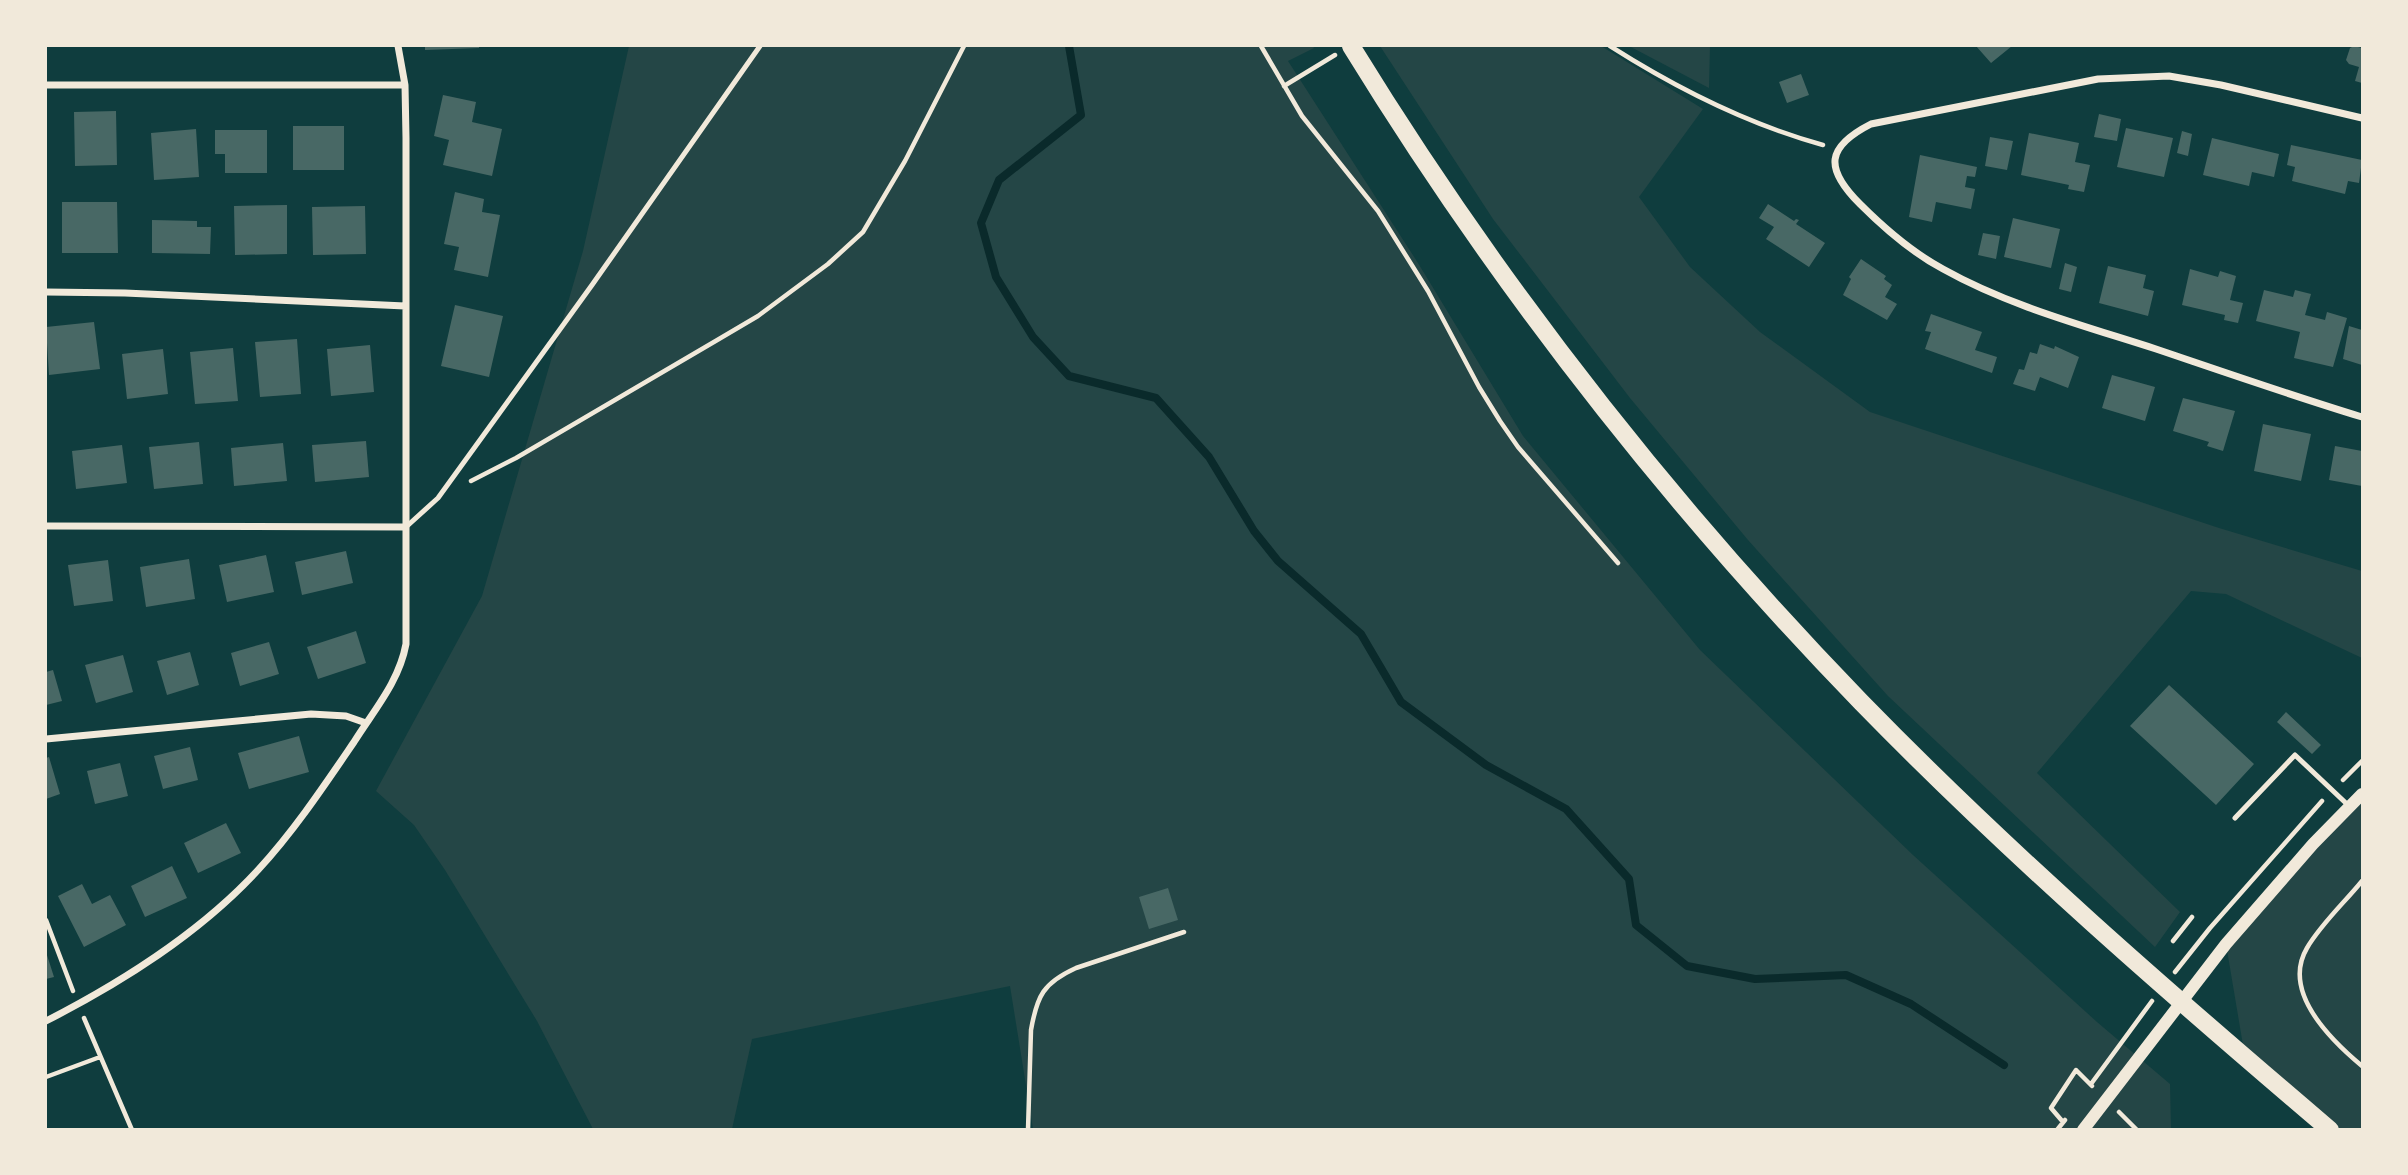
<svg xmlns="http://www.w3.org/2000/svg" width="2408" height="1175" font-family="Helvetica,sans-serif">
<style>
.green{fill:#244646}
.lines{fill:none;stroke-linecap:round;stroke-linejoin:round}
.stream{stroke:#0a2a2b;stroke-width:8}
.building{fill:#486865}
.path{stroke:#f1e9da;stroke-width:4.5}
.service{stroke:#f1e9da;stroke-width:5}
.minor{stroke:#f1e9da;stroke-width:7}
.tertiary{stroke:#f1e9da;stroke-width:12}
.primary{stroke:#f1e9da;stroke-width:18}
</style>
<rect width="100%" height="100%" fill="#0f3d3e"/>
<!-- green -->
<path class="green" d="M629,46H1313L1314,48L1288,61L1418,263L1523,436L1700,650L1913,855L2097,1022L2170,1084L2171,1129H1033L1010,986L752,1039L732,1129H593L537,1021L445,870L414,825L376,791L482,596L583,251Z
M1380,46H1601L1703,109L1639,197L1690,267L1760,332L1870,412L2219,528L2362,571V658L2226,594L2191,591L2037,773L2180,912L2155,947L1888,696L1748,540L1630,398L1493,219Z
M1629,46H1710L1709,88Z
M2362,794V1129H2330L2245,1057L2226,944Z"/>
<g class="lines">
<!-- stream -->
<path class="stream" d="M1069,46L1081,115L999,180L981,223L996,277L1033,337L1069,376L1156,398L1209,457L1254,531L1278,561L1361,634L1401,702L1486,765L1566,809L1629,879L1636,925L1687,966L1755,979L1846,975L1911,1004L2004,1065"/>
</g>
<!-- building -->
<path class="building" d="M425,46H479V48L425,50Z
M1976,46H2012L1991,63Z
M2354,46L2362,48V83L2355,81L2359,67L2349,64L2346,60L2350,48Z
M1801,74L1809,95L1787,103L1779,82Z
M443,95L476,102L472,122L502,129L492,176L443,165L449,140L434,136Z
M116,111L117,165L75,166L74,112Z
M2099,114L2121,119L2117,141L2094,137Z
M293,126H344V170H293Z
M2126,128L2173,138L2164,177L2117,167Z
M196,129L199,177L154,180L151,133Z
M215,130H267V173H225V154H215Z
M2182,131L2192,134L2188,156L2177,153Z
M2029,133L2079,143L2075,162L2090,165L2084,192L2068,189L2069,185L2021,175Z
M1990,137L2013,141L2007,170L1985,166Z
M2212,138L2279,154L2274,177L2252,172L2249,186L2203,175Z
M2291,145L2362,160L2359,183L2348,181L2345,194L2292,181L2295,167L2287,165Z
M1920,155L1977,167L1975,177L1967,176L1965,187L1975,189L1971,209L1936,202L1932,222L1909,217Z
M455,192L484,199L482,212L500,215L488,277L454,270L459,247L444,244Z
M62,202H117L118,253H62Z
M1768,204L1794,221L1796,219L1799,220L1796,224L1825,243L1809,267L1766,239L1774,227L1759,218Z
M287,205V254L235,255L234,206Z
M365,206L366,254L313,255L312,207Z
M2013,218L2060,229L2051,268L2004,257Z
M152,220L197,221V227H211L210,254L152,253Z
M1983,233L2000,236L1996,259L1978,255Z
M1861,259L1886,276L1884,279L1892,285L1885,297L1897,304L1887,320L1843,295L1851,279L1849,277Z
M2065,263L2077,267L2071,292L2059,289Z
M2108,266L2146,275L2143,288L2154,291L2148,316L2099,303Z
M2190,269L2218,277L2220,271L2236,276L2230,300L2243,303L2238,323L2224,320L2225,315L2182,305Z
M2264,290L2293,297L2295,290L2311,294L2305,315L2325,320L2327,312L2347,318L2333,367L2294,358L2300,332L2256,321Z
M455,305L503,316L489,377L441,366Z
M1931,314L1982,332L1975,350L1997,357L1992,373L1925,349L1931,332L1925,331Z
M94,322L100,369L49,375L46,327Z
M2349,326L2362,330V365L2343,359Z
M297,339L301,394L260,397L255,342Z
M2040,344L2054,349L2055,346L2079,357L2068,388L2040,377L2035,391L2013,384L2019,369L2024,370L2030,352L2037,354Z
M370,345L374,392L331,396L327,349Z
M233,348L238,401L195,404L190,352Z
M163,349L168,394L127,399L122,354Z
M2112,375L2155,387L2145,421L2102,408Z
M2183,398L2235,411L2223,451L2207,446L2209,442L2173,431Z
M2263,424L2311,434L2301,481L2254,471Z
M366,441L369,477L315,482L312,445Z
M199,442L203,484L154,489L149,447Z
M283,443L287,481L234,486L231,448Z
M122,445L127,483L76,489L72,451Z
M2335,446L2362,451V486L2329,480Z
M346,551L353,583L302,595L295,562Z
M266,555L274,592L227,602L219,565Z
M189,559L195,599L146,607L140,567Z
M108,560L113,601L74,606L68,565Z
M356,631L366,663L318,679L307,647Z
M269,642L279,674L240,686L231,653Z
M190,652L199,685L167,695L157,661Z
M123,655L133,692L96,703L85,665Z
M53,670L62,701L46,705V672Z
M2169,685L2254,764L2216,805L2130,726Z
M2286,712L2321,745L2312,754L2277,722Z
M299,736L309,772L249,789L238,753Z
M190,747L198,780L163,789L154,756Z
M49,757L60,794L46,799V758Z
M120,763L128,796L95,804L87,771Z
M226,823L241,853L198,873L184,843Z
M172,866L187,898L145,917L131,886Z
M82,884L92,904L110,895L126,925L84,947L58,896Z
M1168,888L1178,920L1149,929L1139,897Z
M46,952L54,977L46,979Z"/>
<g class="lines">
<!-- path -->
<path class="path" d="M1261,46L1302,116L1378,211L1428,291L1479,387L1500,421L1518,447L1618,563
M1610,46C1676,88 1747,124 1823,145
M1284,86L1335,55
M471,481L516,458L719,339L758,316L828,264L863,232L905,161L964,46
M2343,780L2362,761
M2362,881C2345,902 2321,924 2307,948C2281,992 2332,1041 2362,1066
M46,920L73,991
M2173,941L2192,917
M2175,972L2210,928L2322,801
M84,1018L132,1130
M46,1077L100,1057
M2091,1084L2152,1001
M2119,1112L2137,1130
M2063,1122L2051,1108L2076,1070L2092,1086
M1028,1130L1031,1030C1037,996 1043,983 1076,968L1184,932
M2057,1130L2065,1120"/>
<!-- service -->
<path class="service" d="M406,527L438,498L592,285L760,46
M2235,818L2295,755L2349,806"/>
<!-- minor -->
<path class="minor" d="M46,85H405
M2362,118L2221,85L2169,76L2098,79L1871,124C1826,147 1824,168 1860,204C1884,228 1913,253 1943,269C2009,306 2085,326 2156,349C2224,372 2293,396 2362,417
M46,292L125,293L405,306
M46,526L405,527
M46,739L311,714L346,716L366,723
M46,1021C122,982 199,934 258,870C294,831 324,786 354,742C374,710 399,682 406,644V138L405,85L398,46"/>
<!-- tertiary -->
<path class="tertiary" d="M2083,1130L2226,944L2313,844L2362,794"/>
<!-- primary -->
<path class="primary" d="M1351,46C1496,282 1668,503 1861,702C2009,854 2169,993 2330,1130"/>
</g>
<!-- border -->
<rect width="2408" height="1175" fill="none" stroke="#f1e9da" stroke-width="94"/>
</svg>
